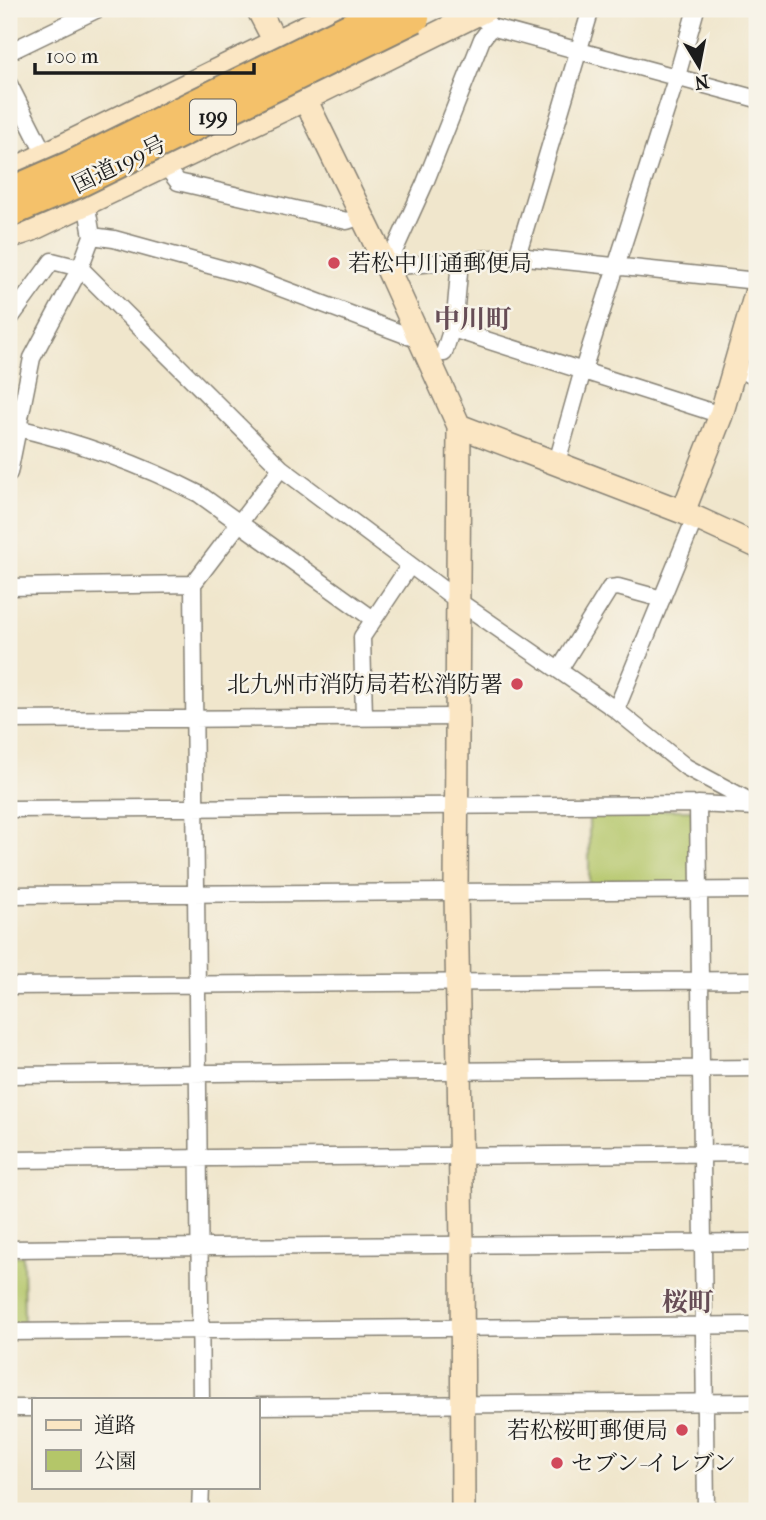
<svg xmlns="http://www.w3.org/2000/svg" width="766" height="1520" font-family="'IM FELL French Canon','Noto Serif JP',serif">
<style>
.green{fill:#b4c669;stroke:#687142;stroke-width:2}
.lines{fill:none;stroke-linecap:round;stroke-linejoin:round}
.street-casing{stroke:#868174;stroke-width:19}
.secondary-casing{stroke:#868174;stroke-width:26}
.street{stroke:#fff;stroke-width:16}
.secondary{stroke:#fbe6c3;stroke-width:23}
.highway-bridge-casing{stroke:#868174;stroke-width:32;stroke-linecap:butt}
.highway-bridge{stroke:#f4c16a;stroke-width:28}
.poi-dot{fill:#d1495b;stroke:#f7f3e8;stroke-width:2.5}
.labels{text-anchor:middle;stroke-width:5;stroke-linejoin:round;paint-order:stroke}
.shield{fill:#f7f3e8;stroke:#5e5c59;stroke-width:2}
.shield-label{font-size:21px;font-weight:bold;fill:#1c1c1c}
.street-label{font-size:23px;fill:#1c1c1c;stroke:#f7f3e8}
.poi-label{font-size:23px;fill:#1c1c1c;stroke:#f7f3e8;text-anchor:start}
.quarter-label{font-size:26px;font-weight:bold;fill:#664d56;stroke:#f7f3e8}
</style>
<rect width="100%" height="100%" fill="#f7f3e8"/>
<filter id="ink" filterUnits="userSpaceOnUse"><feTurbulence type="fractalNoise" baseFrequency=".0143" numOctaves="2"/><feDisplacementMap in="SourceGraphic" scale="14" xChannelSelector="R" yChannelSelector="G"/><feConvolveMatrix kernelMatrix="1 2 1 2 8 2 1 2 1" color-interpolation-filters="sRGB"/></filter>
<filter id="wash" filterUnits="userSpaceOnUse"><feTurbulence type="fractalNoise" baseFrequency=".00686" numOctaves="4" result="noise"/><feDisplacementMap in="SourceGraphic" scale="28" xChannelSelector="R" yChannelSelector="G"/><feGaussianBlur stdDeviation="1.57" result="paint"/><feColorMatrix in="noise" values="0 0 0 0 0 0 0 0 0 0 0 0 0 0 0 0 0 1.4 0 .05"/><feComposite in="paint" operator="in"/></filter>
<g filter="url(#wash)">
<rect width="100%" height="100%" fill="#f0e6cc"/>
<!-- green -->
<path class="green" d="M589,810H692L693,886L589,887Z
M9,1256H23L24,1325H9Z"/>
</g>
<g filter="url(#ink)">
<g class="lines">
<!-- street casing -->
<g class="street-casing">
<path id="street" d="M479,14L491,27L482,39L425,183L387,267L517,256L757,281
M491,27L757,99
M9,52L98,9
M9,84L45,155
M165,165L178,182L347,221L362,216
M92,236L114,239L249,276L419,340
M517,256L591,9
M9,320L52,261L80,268L281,468L457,600L616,710L686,767L757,805
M452,329L721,415
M444,353L455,318L460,261
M736,369L757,377
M9,426C75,441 139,463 199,494L373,619
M557,462L583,370L677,76L696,9
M9,473L32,358L80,268L92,236L86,202
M9,587L193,584
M559,670L610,588L618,587L662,599
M616,710L695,518
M364,717L362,637L410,565
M9,720L458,717
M698,804L706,1511
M9,809L698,804L755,807
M9,895L757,890
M9,986L757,980
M9,1075L757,1068
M9,1160L757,1153
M9,1249L757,1242
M9,1332L757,1325
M201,1399L193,584L281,468
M257,1406L757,1402
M9,1408H33
M200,1511L201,1487"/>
</g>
<!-- secondary casing -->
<g class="secondary-casing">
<path id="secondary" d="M258,9L305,99L387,267L459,426L456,892L462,1243L463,1511
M9,172L342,9
M9,237L30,230L305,99L487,9
M459,426L683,512L757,546
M683,512L721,415L757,290"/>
</g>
<!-- street -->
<use href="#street" class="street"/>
<!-- secondary -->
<use href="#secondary" class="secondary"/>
<!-- highway-bridge casing -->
<g class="highway-bridge-casing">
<path id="highway-bridge" d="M9,192L69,166L387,9
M9,213L79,183L415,18"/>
</g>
<!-- highway-bridge -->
<use href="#highway-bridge" class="highway-bridge"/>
</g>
</g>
<!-- markers -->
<g class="poi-dot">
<circle cx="334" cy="263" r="7"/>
<circle cx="517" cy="684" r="7"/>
<circle cx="682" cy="1430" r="7"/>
<circle cx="557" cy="1463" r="7"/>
</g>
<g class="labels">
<!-- shield labels -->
<rect class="shield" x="190" y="99.5" width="46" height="35" rx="5"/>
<g class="shield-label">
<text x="213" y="124">199</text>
</g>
<!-- street labels -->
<g class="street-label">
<text transform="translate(119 164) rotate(-26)" y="8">国道199号</text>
</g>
<!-- poi labels -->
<g class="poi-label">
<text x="348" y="271">若松中川通郵便局</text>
<text x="503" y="692" text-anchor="end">北九州市消防局若松消防署</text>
<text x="668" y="1438" text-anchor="end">若松桜町郵便局</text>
<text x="571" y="1471">セブン-イレブン</text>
</g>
<!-- quarter labels -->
<g class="quarter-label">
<text x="473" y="328">中川町</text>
<text x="688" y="1311">桜町</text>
</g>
</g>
<!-- margin -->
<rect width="766" height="1520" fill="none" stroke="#f7f3e8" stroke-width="35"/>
<!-- legend -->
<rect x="32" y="1398" width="228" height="91" fill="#f7f3e8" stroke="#9f9d96" stroke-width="2"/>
<rect x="46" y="1420" width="35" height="10" fill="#fbe6c3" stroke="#9f9d96" stroke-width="2"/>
<text x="94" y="1432" font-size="21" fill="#1c1c1c">道路</text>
<rect x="46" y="1450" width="35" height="21" fill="#b4c669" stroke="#9f9d96" stroke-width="2"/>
<text x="94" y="1468" font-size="21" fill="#1c1c1c">公園</text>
<!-- north arrow -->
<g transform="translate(699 66) rotate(170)" stroke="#f7f3e8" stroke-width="5" paint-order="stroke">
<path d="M0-5L12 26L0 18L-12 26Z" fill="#1c1c1c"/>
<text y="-10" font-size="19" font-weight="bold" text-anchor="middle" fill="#1c1c1c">N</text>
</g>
<!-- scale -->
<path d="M35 63v10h219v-10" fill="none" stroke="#1c1c1c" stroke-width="3.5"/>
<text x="46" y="63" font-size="21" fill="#1c1c1c" stroke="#f7f3e8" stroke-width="5" paint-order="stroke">100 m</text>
</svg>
